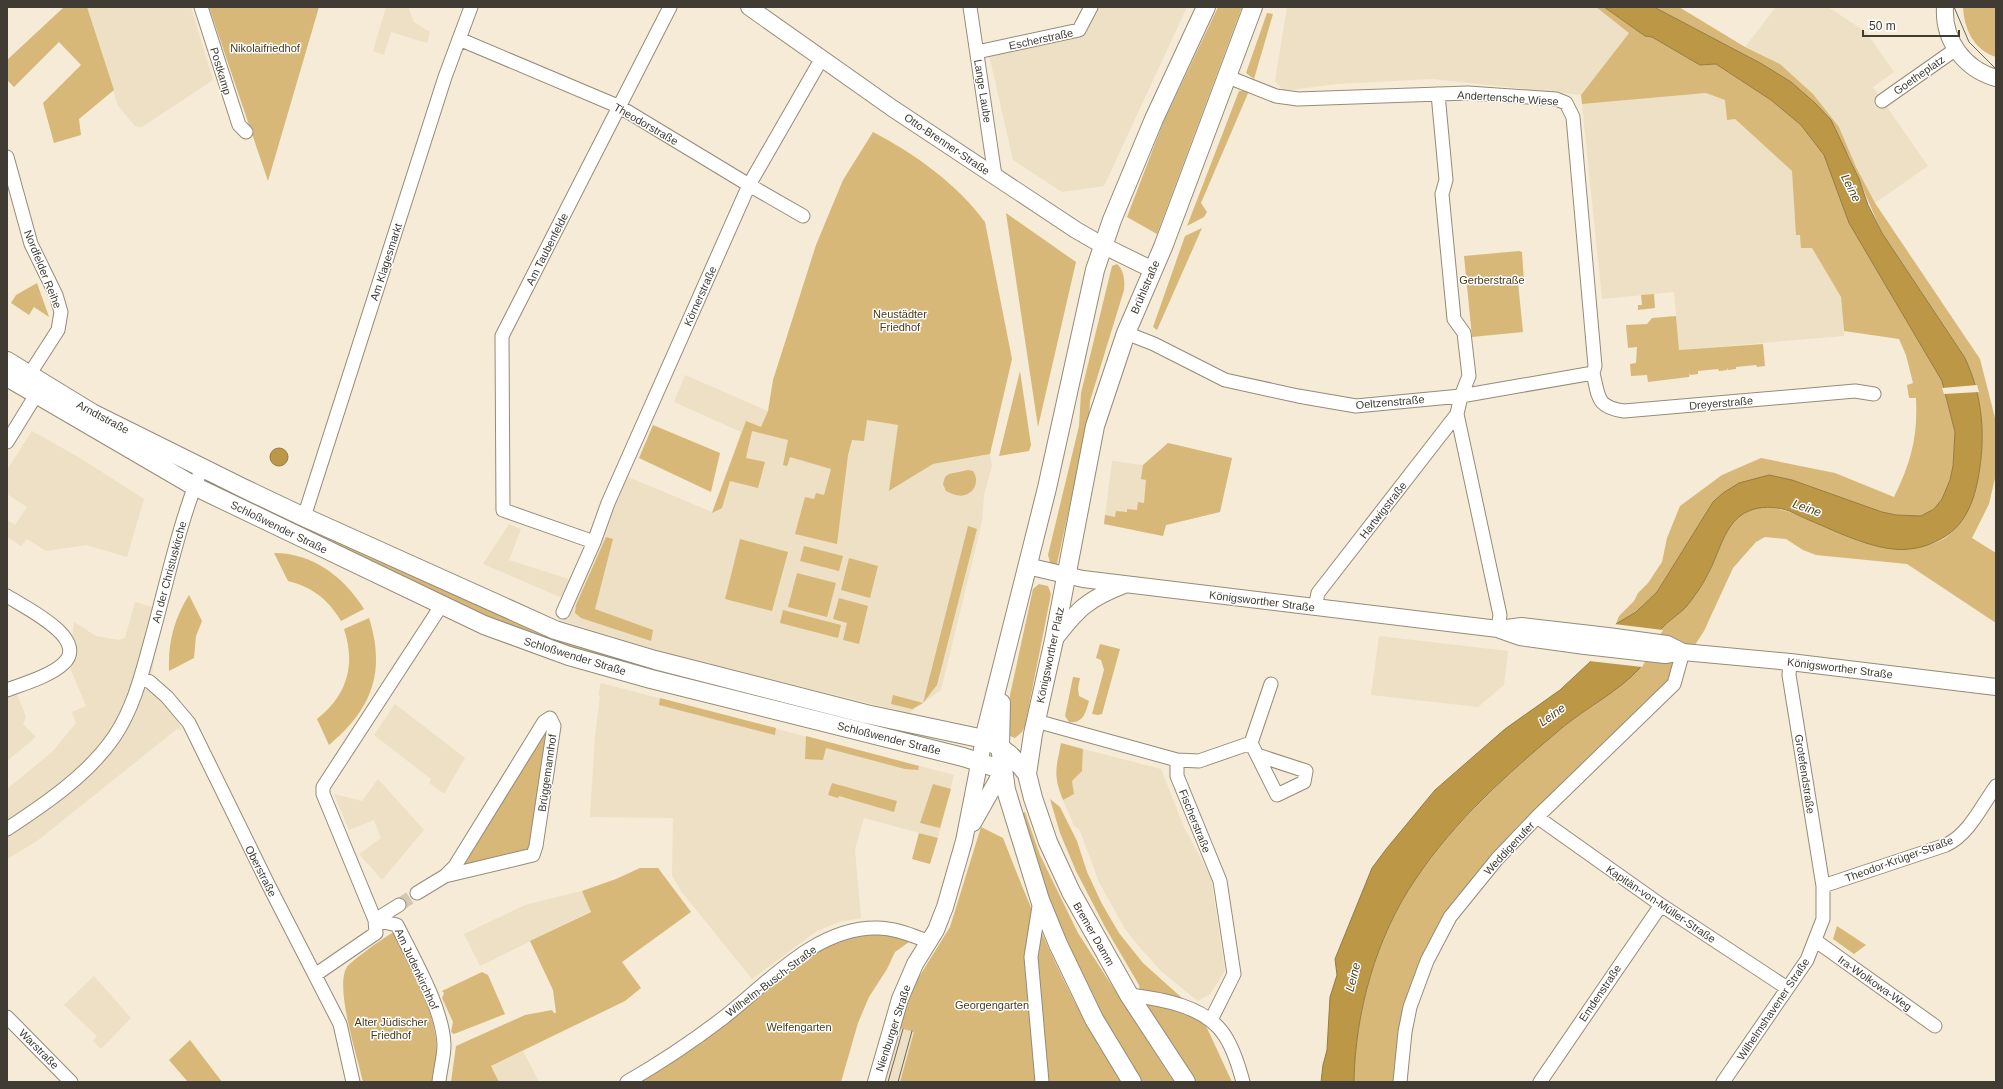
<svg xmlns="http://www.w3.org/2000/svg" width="2003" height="1089" font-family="Helvetica,sans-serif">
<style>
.built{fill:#ede0c4}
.green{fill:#d7b878}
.water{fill:#bb9746;stroke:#967c40}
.pier{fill:#f5ebd6}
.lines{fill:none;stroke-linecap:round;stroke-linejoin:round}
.minor-tunnel{stroke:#d1c8b5;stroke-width:13;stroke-dasharray:13 6;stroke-linecap:butt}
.minor-casing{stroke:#958b78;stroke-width:15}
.tertiary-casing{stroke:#958b78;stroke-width:18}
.secondary-casing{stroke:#958b78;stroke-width:20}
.minor{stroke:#fff;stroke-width:13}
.tertiary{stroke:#fff;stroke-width:16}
.secondary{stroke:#fff;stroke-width:18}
.tram{stroke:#6e695d;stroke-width:1}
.labels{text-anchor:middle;stroke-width:3;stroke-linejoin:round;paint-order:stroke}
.street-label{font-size:11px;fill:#403c33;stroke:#fff}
.park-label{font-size:11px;fill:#493917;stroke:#fff}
.water-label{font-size:12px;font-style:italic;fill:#50401e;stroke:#fff}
</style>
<rect width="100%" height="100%" fill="#f5ebd6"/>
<!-- built -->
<path class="built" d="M87,7H191L213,80L142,127L135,126L118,106Z
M386,7H408L414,22L430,32L427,43L391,32L384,55L373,51Z
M1096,7H1187L1104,186L1062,192L1013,160L989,55L1081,35Z
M1287,7H1596L1629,33L1581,95L1432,79L1337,84L1284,91L1275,81Z
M1776,7H1828L1866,32L1894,72L1873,87L1928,166L1875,203L1856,167L1839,127L1813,94L1780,64L1745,47Z
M1706,93L1725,100L1735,119L1792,171L1795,219L1841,297L1844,336L1679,350L1674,292L1602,299L1582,104Z
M685,375L768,411L867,420L898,425L890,491L933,464L990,454L992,466L984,495L982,522L941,690L909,713L676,656L559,620L621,474L712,512L741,432L674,402Z
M32,431L80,458L144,499L127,557L86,545L46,551L27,539L21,546L7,537V520L15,525L27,507L7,494V470Z
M1168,443L1232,458L1220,512L1166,525L1163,536L1104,524L1112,461L1143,465Z
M509,524L521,529L509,560L575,581L567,600L483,564Z
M135,602L160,609L152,675L182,730L177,729L37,841L7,859V789L53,751L76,723L72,712L86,706L69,665L74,622L96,636L119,640L125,638Z
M1379,636L1508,651L1504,685L1478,707L1371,695Z
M601,683L954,775L938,838L864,818L855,849L861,918L839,922L817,931L752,979L681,891L672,875L673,818L590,817L595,737L600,696L598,695Z
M17,694L26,717L23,724L36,737L7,761V699Z
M395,704L465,758L444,794L429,783L431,779L374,735Z
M1083,749L1161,769L1184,827L1211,878L1225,971L1210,994L1198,1001L1162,972L1142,950L1125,929L1099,882L1083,839L1079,829L1074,826L1063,800L1073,794L1072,781L1082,771Z
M378,779L424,830L382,880L359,854L381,838L374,820L349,830L334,794L362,801Z
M582,891L591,911L480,966L464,934L525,905Z
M94,976L131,1018L101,1049L93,1041L97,1036L64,1005Z
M900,1028L915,1032L900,1082H884Z
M523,1051L539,1082H499L491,1066Z"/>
<!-- green -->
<path class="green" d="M64,7H87L114,90L79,119L81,135L54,143L43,103L81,65L59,42L14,87L7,80V60Z
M209,7H319L268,181Z
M1218,7H1242L1157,234L1127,217L1163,123Z
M1596,7H1604L1645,36L1652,37L1700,65L1716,64L1771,100L1801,125L1824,155L1849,223L1942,381L1955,432L1953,466L1950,480L1942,499L1934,509L1921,516L1896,515L1882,512L1792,480L1769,475L1713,502L1657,592L1636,612L1616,624L1619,616L1634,601L1638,593L1648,583L1662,562L1667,538L1680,506L1722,475L1761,458L1835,473L1894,497C1911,462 1918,437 1916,398H1909L1907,385L1913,383L1906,355L1899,339L1844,331L1841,297L1812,248H1801L1800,235H1796L1792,171L1735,119L1727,120L1725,100L1706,93L1582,104L1581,95L1629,33Z
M1654,7H1679L1745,47L1780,64L1813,94L1839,127L1856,167L1875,203L1980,359L1996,422V474L1989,504L1972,538L1996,553V623L1907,564L1816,555L1803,550L1786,539L1765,537L1756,542L1733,568L1704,631L1675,676L1515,833L1427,961L1400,1082H1354C1355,1013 1376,938 1415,880C1454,822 1510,773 1563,727C1587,707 1617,692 1638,669C1648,658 1651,641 1660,630C1667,621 1678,615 1685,607C1694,597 1701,586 1708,575C1718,557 1722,529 1740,516C1743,514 1750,509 1754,508C1783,501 1836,534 1866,543C1881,547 1894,549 1910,548C1922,547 1942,543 1951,533C1955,529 1957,523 1960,519C1970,503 1975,497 1978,478C1986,437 1983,397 1965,358L1882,233L1849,156L1815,103L1791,82L1762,64Z
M1963,7H1996V57C1974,50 1964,29 1963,7Z
M1267,13L1273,14L1254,79L1246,73Z
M1239,91H1249L1201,203L1207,212L1204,217L1187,226Z
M873,132C915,154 956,183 985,222L1012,359L990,454L933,464L889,491L898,425L867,420L864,441L852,440L848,455L837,544L795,534L805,497L814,499L816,493L824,495L831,469L790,457L787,466L783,465L788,440L752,431L746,458L765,462L758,488L730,481L722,508L712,513L746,421L761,427L768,411L773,380L816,245L843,180Z
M1006,213L1076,262L1038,427Z
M1202,228L1157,330L1153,327L1185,236Z
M1519,251L1522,252L1524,282H1518L1523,332L1472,337L1464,256Z
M1117,264C1124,270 1125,281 1124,290L1090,401L1089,418L1057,564L1055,566H1051L1048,555L1079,426L1081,393L1112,266Z
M37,283L49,317L34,307L29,315L11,303L16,295Z
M1654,294L1655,308L1638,310V305H1642L1641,295Z
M1676,316L1679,350L1763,344L1765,366L1757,367L1756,365L1736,367V369L1728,370L1727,368V370L1719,371L1718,369L1698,371V374L1690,375V372L1689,377L1648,382L1647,375L1631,376L1630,364L1636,363L1637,347L1628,348L1626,325L1647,324L1652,318Z
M1020,371L1031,445L1029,451L999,456Z
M653,425L720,453L711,492L639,458Z
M1168,443L1232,458L1220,512L1166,525L1163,536L1104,524L1105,515L1115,517L1116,511L1127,512V509L1137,510L1138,502L1144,503L1146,480L1141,479L1143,465Z
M968,470L973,471C979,479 976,492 965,495C959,497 952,494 946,491L943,484L945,477L949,474Z
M232,493L323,536L360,548L669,672V675L596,657L473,613L230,497Z
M968,526L977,529L937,685L923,703L912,709L891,704L893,695L923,703Z
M606,537L613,539L595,609L653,630L651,641L581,618L575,613L576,605Z
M740,539L788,552L772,611L725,599Z
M804,546L843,556L839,571L800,561Z
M274,553C313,553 344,577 364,609L341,621C328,599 312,587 288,581Z
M849,558L878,566L870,598L841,590Z
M797,573L836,583L827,617L788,607Z
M1039,584L1048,586L1051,594L1025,726L1022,732L1015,738L1010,736L1007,731L1010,695L1033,589Z
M189,595L202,621L196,636L194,658L169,671C168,642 174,619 189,595Z
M839,598L868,606L859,644L843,640L847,623L833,619Z
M783,610L841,625L838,638L780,623Z
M369,618C386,672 372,709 329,745L317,719C347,696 356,665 344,629Z
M1100,644L1120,649L1102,714L1098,715L1092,714L1104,670L1101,660L1096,658Z
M1073,677L1080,678L1078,688L1079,696L1089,701C1086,712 1083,724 1069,722L1065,716Z
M660,698L776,728L775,735L659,705Z
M550,718L536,846L525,858L455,866Z
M806,736L919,766L918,770L905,769L826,748L823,760L805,759Z
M1061,743L1083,749L1082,771L1072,781L1074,794L1063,800C1053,775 1056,769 1061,743Z
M832,783L897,801L894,812L839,796L838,798L828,795Z
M933,784L951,789L940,828L920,823Z
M1050,799L1060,807L1077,841L1087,872L1102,904L1119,933L1143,963L1201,1015L1232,1082H1194L1142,1005L1139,985L1105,927L1076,871L1060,833Z
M1025,812L1040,855L1078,933L1174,1082H1142C1106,1032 1081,976 1058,920C1043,885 1029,852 1019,815Z
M981,827L1003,838C1035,920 1072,1009 1122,1082H900L914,1032L900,1028L914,985L950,927Z
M919,833L938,838L930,864L912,859Z
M640,868H658L691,912L622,962L641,988L625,1001L491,1066L499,1082H451L456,1046L525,1015L552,1010L554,1013H556L553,990L530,941L591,912L582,891L616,879Z
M1837,926L1866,945L1854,954L1833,939Z
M852,931L916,937L895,952L887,969L869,997L858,1023L841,1082H627L792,962Z
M394,932C412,971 435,1008 437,1051C438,1061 434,1072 433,1082H363C358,1058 334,987 347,967C350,962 387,935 394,932Z
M482,972L488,975L505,1014L454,1034L451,1032L453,1022L442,998L444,993L442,991Z
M190,1040L219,1078L222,1082H188L169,1060Z"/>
<!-- water -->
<path class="water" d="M1604,7H1654L1762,64L1791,82L1815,103L1831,120L1859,179L1868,205L1882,233L1965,358C1983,397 1986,437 1978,479C1973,505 1963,529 1937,541C1929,545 1920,548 1910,549C1878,553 1838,532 1809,520C1799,516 1788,509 1777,508C1764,506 1751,508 1740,516C1723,529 1718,556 1708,574C1702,586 1694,597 1686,607C1678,615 1668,621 1661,629C1651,641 1648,658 1639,669C1619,691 1586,708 1563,727C1510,772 1454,821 1415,880C1376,937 1355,1013 1354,1082H1321L1323,1065L1327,1050L1330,997L1337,975L1335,959L1372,868L1387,848L1435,790L1505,729L1560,690L1590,662L1616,624L1636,612L1657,592L1713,502L1723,493L1739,483L1769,475L1792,480L1882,512L1896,515L1921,516L1934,509L1942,499L1950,480L1953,466L1955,432L1942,381L1849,223L1824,155L1801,125L1771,100L1716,64L1700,65L1652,37L1645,36Z
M270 457a9 9 0 1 1 18 0a9 9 0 1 1-18 0Z"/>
<!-- pier -->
<path class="pier" d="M1977,385L1979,392L1944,394L1942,388Z
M1614,624L1663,630L1642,667L1589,661Z"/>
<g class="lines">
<!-- minor-tunnel -->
<path class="minor-tunnel" d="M399,905L417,893"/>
<!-- minor casing -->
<g class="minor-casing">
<path id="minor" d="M201,7L239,125L246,132
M970,7L995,176
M459,39L620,107L749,185L803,216
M977,52L1079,30L1091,7
M1228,77L1276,96L1298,99L1468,93L1556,99L1566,103L1573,117L1595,366L1593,373
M1438,94L1446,180L1442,194L1454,319L1464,333L1469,376L1461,396L1457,414L1500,615L1498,629
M1882,101L1956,49
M7,157L31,244L56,295L61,312L58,330L29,375
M1126,333L1154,344L1225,380L1298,396L1356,406L1461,396L1593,373
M1593,373C1599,397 1596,407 1624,411L1855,391L1874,394
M7,442L36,395
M304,517L445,77L471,7
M594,542L503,510L502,336L670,7
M7,596C24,607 91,639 63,664C50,676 23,684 7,690
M1315,608L1318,593L1457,414
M563,612L594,542L608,503L749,185L822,58
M141,678L150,682L167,697L189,723L268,884L340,1024L353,1082
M1036,721L1177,760L1199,761L1251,743L1271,684
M1251,743L1277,795L1304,782L1306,771L1257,755
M1177,760V776L1220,881L1234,974L1211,1020
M1537,817L1661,905L1787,988
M7,829C45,804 88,775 114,737C135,706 143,669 153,633C168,578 180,520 202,468
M1823,886L1946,845C1969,834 1981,807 1996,786
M417,893L445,876L455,866L544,722L550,718L554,726L536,846L533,855L445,876
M1040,900L1031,957L1042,1082
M375,920L397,925C413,958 443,1008 444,1045C444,1057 440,1070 439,1082
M375,920L399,905
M1816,941L1935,1026
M315,975L376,933L375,920L323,794V787L441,606
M1129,995C1162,999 1206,1006 1225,1036C1234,1050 1239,1067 1243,1082
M7,1017L71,1082
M627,1082C660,1063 693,1041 723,1018C768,983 816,927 877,928C896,928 913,936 930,942
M1400,1082L1405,1032L1410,1007L1427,961L1450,917L1497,859L1537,817L1674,684L1683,652
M1540,1082L1661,905
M1723,1082L1807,960L1823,919V886L1789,675L1790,662"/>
</g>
<!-- tertiary casing -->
<g class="tertiary-casing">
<path id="tertiary" d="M749,7L892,108L1076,230L1102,245L1153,270
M1945,7C1943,40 1964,69 1996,78
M1027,566L1083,579L1498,629L1522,626L1608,636L1667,644L1683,652
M1500,630L1520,637L1585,646L1665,655L1683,652L1790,662L1996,687
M1054,640C1077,610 1087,599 1124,585
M973,823L1003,770
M876,1082L900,999L915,964L936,930L945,907L964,841L984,739"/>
</g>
<!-- secondary casing -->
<g class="secondary-casing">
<path id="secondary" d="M7,361L92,413L243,488L304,517L555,630L655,660L866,714L984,739C1004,748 1014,757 1027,774
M7,377L194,486L484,625L569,656L651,679L963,757L1003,770
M1001,703L1000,746L1006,790L1040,900L1058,944L1094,1019L1132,1082
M984,739L1047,488L1095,270L1112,220L1154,119L1206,7
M1186,1082L1129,995L1071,892L1048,842L1033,798L1027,774L1033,734L1054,640L1095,426L1126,333L1163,247L1253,7"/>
</g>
<!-- minor -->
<use href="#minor" class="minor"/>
<!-- tertiary -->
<use href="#tertiary" class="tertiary"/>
<!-- secondary -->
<use href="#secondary" class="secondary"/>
<!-- tram -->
<path class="tram" d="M1954,7L1969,42L1996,69
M888,1082L903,1029
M898,1082L912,1031"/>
</g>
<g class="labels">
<!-- street labels -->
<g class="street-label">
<text transform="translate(1041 39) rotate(-12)" y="4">Escherstraße</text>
<text transform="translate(221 71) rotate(73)" y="4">Postkamp</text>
<text transform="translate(1919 75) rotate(-35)" y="4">Goetheplatz</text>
<text transform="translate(983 91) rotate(81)" y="4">Lange Laube</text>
<text transform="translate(1508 98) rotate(4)" y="4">Andertensche Wiese</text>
<text transform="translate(646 124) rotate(30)" y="4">Theodorstraße</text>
<text transform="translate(947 144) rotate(34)" y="4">Otto-Brenner-Straße</text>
<text transform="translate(547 249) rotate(-63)" y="4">Am Taubenfelde</text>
<text transform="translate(386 262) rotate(-72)" y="4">Am Klagesmarkt</text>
<text transform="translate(43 269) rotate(68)" y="4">Nordfelder Reihe</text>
<text transform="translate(1145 287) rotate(-67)" y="4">Brühlstraße</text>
<text transform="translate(700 296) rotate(-66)" y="4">Körnerstraße</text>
<text transform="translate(1390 402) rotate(-5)" y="4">Oeltzenstraße</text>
<text transform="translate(1721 403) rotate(-5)" y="4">Dreyerstraße</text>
<text transform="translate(103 417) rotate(28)" y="4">Arndtstraße</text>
<text transform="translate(1383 510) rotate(-52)" y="4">Hartwigstraße</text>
<text transform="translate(279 527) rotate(26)" y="4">Schloßwender Straße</text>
<text transform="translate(169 572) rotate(-75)" y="4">An der Christuskirche</text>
<text transform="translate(1262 601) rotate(7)" y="4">Königsworther Straße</text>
<text transform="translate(1050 655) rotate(-78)" y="4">Königsworther Platz</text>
<text transform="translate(575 656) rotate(17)" y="4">Schloßwender Straße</text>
<text transform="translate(1840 668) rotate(7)" y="4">Königsworther Straße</text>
<text transform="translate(889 738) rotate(14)" y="4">Schloßwender Straße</text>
<text transform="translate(547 773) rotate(-82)" y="4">Brüggemannhof</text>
<text transform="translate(1805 774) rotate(81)" y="4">Grotefendstraße</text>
<text transform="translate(1195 821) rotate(68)" y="4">Fischerstraße</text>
<text transform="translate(1509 848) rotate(-47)" y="4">Weddigenufer</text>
<text transform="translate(1899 859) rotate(-20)" y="4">Theodor-Krüger-Straße</text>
<text transform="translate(261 871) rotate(63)" y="4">Oberstraße</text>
<text transform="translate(1661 904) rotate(34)" y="4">Kapitän-von-Müller-Straße</text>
<text transform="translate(1094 934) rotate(60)" y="4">Bremer Damm</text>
<text transform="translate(417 969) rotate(65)" y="4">Am Judenkirchhof</text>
<text transform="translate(771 981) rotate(-37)" y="4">Wilhelm-Busch-Straße</text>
<text transform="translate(1875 983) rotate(35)" y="4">Ira-Wolkowa-Weg</text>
<text transform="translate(1600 993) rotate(-56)" y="4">Emdenstraße</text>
<text transform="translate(1773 1009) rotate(-56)" y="4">Wilhelmshavener Straße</text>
<text transform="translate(893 1028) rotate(-72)" y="4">Nienburger Straße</text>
<text transform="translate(39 1049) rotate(45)" y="4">Warstraße</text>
</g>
<!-- park labels -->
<g class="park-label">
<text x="265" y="52">Nikolaifriedhof</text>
<text x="1492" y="284">Gerberstraße</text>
<text x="900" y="318">Neustädter<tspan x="900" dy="13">Friedhof</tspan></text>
<text x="992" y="1009">Georgengarten</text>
<text x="391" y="1026">Alter Jüdischer<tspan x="391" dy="13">Friedhof</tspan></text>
<text x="799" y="1031">Welfengarten</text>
</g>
<!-- water labels -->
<g class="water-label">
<text transform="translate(1851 188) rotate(63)" y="4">Leine</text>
<text transform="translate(1807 508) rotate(19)" y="4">Leine</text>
<text transform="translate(1552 715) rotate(-36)" y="4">Leine</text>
<text transform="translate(1353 977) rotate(-76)" y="4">Leine</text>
</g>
</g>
<!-- border -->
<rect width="2003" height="1089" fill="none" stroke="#403c33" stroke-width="16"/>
<!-- scale -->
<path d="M1863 30v6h96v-6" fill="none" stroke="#403c33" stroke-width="2"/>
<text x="1869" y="30" font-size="12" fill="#403c33" stroke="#ffffff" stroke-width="3" paint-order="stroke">50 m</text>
</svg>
